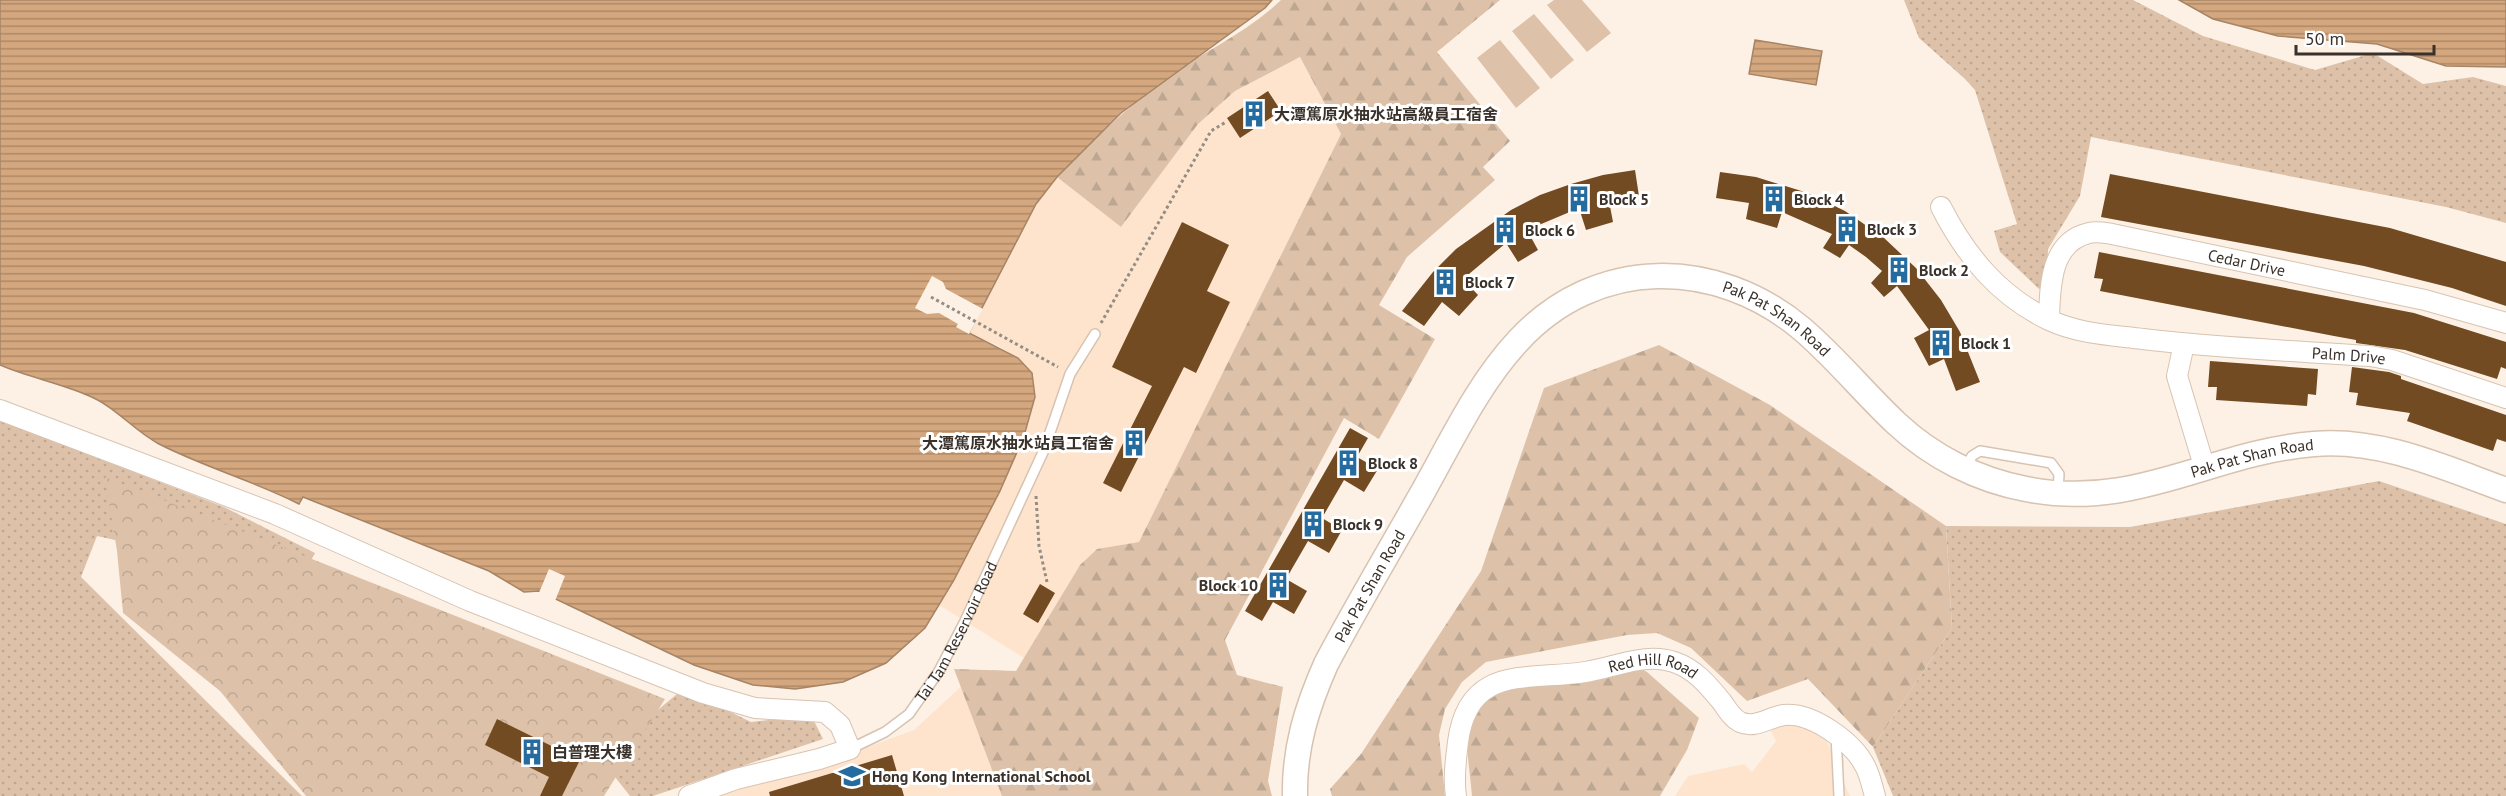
<svg xmlns="http://www.w3.org/2000/svg" width="2506" height="796" font-family="'PT Sans','Noto Sans TC',sans-serif">
<style>
.built{fill:#fee4cc}
.grass{fill:url(#grass-dots)}
.forest{fill:url(#forest-firs)}
.park{fill:url(#park-crowns)}
.pitch{fill:#ddc2a9}
.water{fill:url(#water-rules);stroke:#a68465;stroke-width:1.5}
.pier{fill:#fdf1e6}
.building{fill:#724b23}
.lines{fill:none;stroke-linecap:round;stroke-linejoin:round}
.service-casing{stroke:#d7c3b1;stroke-width:12}
.minor-casing{stroke:#d7c3b1;stroke-width:22}
.tertiary-casing{stroke:#d7c3b1;stroke-width:27}
.path{stroke:#958c83;stroke-width:3;stroke-dasharray:3 3;stroke-linecap:butt}
.service{stroke:#fff;stroke-width:9}
.minor{stroke:#fff;stroke-width:20}
.tertiary{stroke:#fff;stroke-width:24}
.labels{text-anchor:middle;stroke-width:6;stroke-linejoin:round;paint-order:stroke}
.poi-label{font-size:16px;font-weight:bold;fill:#39312a;stroke:#fff;text-anchor:start}
.street-label{font-size:16px;fill:#39312a;stroke:#fff}
</style>
<defs>
<pattern id="grass-dots" width="8" height="8" patternUnits="userSpaceOnUse" patternTransform="scale(1.5)"><rect width="8" height="8" fill="#ddc2a9"/><path d="M2 2h.1M6 6h.1" fill="none" stroke="#bea792" stroke-width="1.8" stroke-linecap="round"/></pattern>
<pattern id="forest-firs" width="22" height="20" patternUnits="userSpaceOnUse" patternTransform="scale(1.5)"><rect width="22" height="20" fill="#ddc2a9"/><path d="M5 1l3.5 6h-7zM16 11l3.5 6h-7z" fill="#bea792"/></pattern>
<pattern id="park-crowns" width="20" height="18" patternUnits="userSpaceOnUse" patternTransform="scale(1.5)"><rect width="20" height="18" fill="#ddc2a9"/><path d="M2 6a3 3 0 1 1 6 0M12 15a3 3 0 1 1 6 0" fill="none" stroke="#bea792"/></pattern>
<pattern id="water-rules" width="6" height="5" patternUnits="userSpaceOnUse" patternTransform="scale(1.5)"><rect width="6" height="5" fill="#d4a77e"/><path d="M0 2.5h6" fill="none" stroke="#ad8967"/></pattern>
</defs>
<rect width="100%" height="100%" fill="#fdf1e6"/>
<!-- built -->
<path class="built" d="M1300,57L1341,134L1139,542L1097,549L1080,565L1024,658L939,605L954,580L1018,358L997,345L969,334L1036,204L1057,177L1121,227L1198,124L1235,91Z
M967,681L1013,796H704L824,763L914,730Z
M1794,723L1816,732L1825,738L1831,750L1844,760L1842,779L1850,796H1675L1688,776L1744,764L1752,772L1776,741L1770,729L1783,724Z"/>
<!-- grass -->
<path class="grass" d="M1904,0H2133L2203,36L2315,70L2373,53L2423,84L2473,77L2506,86V223L2446,207L2091,137L2080,196L2048,249L2047,284L2039,289L2000,252L1994,231L2017,224L1975,90L1965,79L1919,38Z
M0,420L224,507L315,553L300,581L97,536L81,577L302,796H0Z
M2379,481L2506,524V796H1893L1873,747L1952,628L1946,526L2130,527Z
M683,689L751,722L811,715L823,739L653,796H630L600,758Z"/>
<!-- forest -->
<path class="forest" d="M1281,0H1500L1437,52L1510,141L1483,167L1495,180L1407,257L1379,305L1435,339L1379,439L1344,418L1225,640L1237,675L1283,687L1268,781L1272,796H1002L954,669L1016,671L1080,565L1097,549L1139,542L1341,134L1300,57L1235,91L1198,124L1121,227L1057,177C1092,141 1127,107 1167,78C1204,51 1248,32 1281,0Z
M1659,345L1770,405L1946,526L1952,628L1873,747L1808,679L1747,701L1691,648L1657,633L1627,635L1486,662L1462,682L1445,709L1439,735L1445,796H1332L1330,789L1361,754L1481,571L1544,388Z
M1630,663L1647,672L1699,718L1687,750L1660,796H1472C1468,749 1457,722 1498,688Z"/>
<!-- park -->
<path class="park" d="M105,477L665,699L604,796H306L220,691L123,613L117,551Z"/>
<!-- pitch -->
<path class="pitch" d="M1554,0H1582L1611,33L1587,52L1547,5Z
M1534,14L1574,60L1551,79L1512,31Z
M1500,40L1540,88L1516,108L1477,58Z"/>
<!-- water -->
<path class="water" d="M0,0H1272L1265,8L1121,113L1057,177L1036,204L969,333L1018,358L1032,373L1035,397L1024,436L1000,491L954,580L925,628L886,663L843,682L795,689L753,685L694,665L539,591L524,592L489,571L303,497L299,504C254,481 204,467 159,444C133,430 115,406 87,395C59,383 28,377 0,365Z
M2179,0H2506V67L2446,66L2377,44L2278,36L2213,19Z
M1755,40L1822,51L1816,85L1749,74Z"/>
<!-- pier -->
<path class="pier" d="M932,276L943,282L946,289L983,309L969,334L956,327L958,324L939,313L927,314L915,308Z
M549,569L565,576L555,601L538,595Z"/>
<!-- building -->
<path class="building" d="M1268,91L1281,111L1240,138L1227,118Z
M1635,170L1639,196L1609,201L1613,222L1586,230L1579,208L1565,214L1527,230L1538,250L1518,262L1506,243L1463,279L1478,295L1459,316L1442,302L1424,326L1402,311L1433,272L1456,249L1511,210L1540,195L1571,184L1603,175Z
M1720,172L1756,177L1808,193L1845,211L1883,237L1916,268L1941,300L1960,332L1980,382L1956,391L1944,359L1929,366L1914,338L1929,330L1897,286L1884,297L1871,283L1882,271L1866,257L1849,245L1840,258L1823,248L1832,234L1782,212L1777,228L1746,219L1749,203L1716,198Z
M2110,174L2390,228L2506,262V306L2452,288L2364,266L2101,217Z
M1182,222L1229,245L1207,291L1230,302L1196,373L1184,367L1121,492L1103,483L1152,386L1112,367Z
M2099,252L2414,313L2506,342V369L2501,367L2497,379L2405,350L2356,343V340L2334,336L2100,291L2103,279L2094,278Z
M2210,361L2318,369L2316,395L2308,394L2307,406L2216,400L2217,387H2208Z
M2352,367L2389,372L2401,376V379L2506,415V442L2497,439L2493,451L2407,421L2410,413L2356,405L2358,393L2349,392Z
M1350,428L1368,438L1357,457L1378,469L1364,492L1344,480L1322,518L1342,530L1329,553L1308,541L1286,579L1307,591L1294,614L1273,602L1262,621L1245,611Z
M1040,584L1055,593L1038,623L1023,614Z
M497,719L580,760L562,796H540L549,777L485,745Z
M892,755L904,796H770L769,792Z"/>
<g class="lines">
<!-- service casing -->
<g class="service-casing">
<g id="service">
<path d="M1966,467L1972,456L1980,451L2051,463L2059,474L2058,493"/>
<path d="M1836,735L1839,796"/>
<path id="s1" d="M850,749L885,732L909,714L939,671L965,621L1044,450L1070,374L1095,334"/>
</g>
</g>
<!-- minor casing -->
<g class="minor-casing">
<g id="minor">
<path id="s2" d="M1941,207C1966,256 1999,296 2049,320C2079,334 2111,335 2143,339C2218,348 2295,351 2370,356L2392,360L2506,398"/>
<path id="s3" d="M2049,319C2050,287 2050,242 2089,233C2096,231 2105,233 2112,234L2425,300L2506,323"/>
<path d="M2184,344L2177,376L2205,469"/>
<path d="M0,410L275,514L470,601L703,693L755,708L825,712L840,725L850,749L819,759L736,779L689,796"/>
<path id="s4" d="M1456,796C1453,778 1456,759 1458,742C1468,664 1527,681 1585,672C1614,668 1645,652 1674,662C1695,669 1708,685 1722,702C1727,709 1732,718 1740,722C1755,729 1769,717 1784,715C1812,712 1853,742 1865,766C1870,775 1872,786 1875,796"/>
</g>
</g>
<!-- tertiary casing -->
<g class="tertiary-casing">
<g id="tertiary">
<path id="s5" d="M1295,796C1294,748 1307,707 1326,664C1356,607 1389,552 1420,497C1450,444 1477,385 1518,341C1596,256 1716,257 1802,329C1836,358 1864,393 1896,423C1932,457 1978,480 2026,489C2136,511 2211,452 2314,444C2380,438 2445,468 2506,490"/>
</g>
</g>
<!-- path -->
<path class="path" d="M931,297L1058,367
M1101,323L1211,131L1226,122
M1036,496L1039,546L1047,582"/>
<!-- service -->
<use href="#service" class="service"/>
<!-- minor -->
<use href="#minor" class="minor"/>
<!-- tertiary -->
<use href="#tertiary" class="tertiary"/>
</g>
<!-- icons -->
<defs>
<g id="building-bare" transform="scale(2.07)"><path d="M-4-6H4V6H1V3H-1V6H-4ZM-2.5-4.3h1.7v1.8h-1.7ZM.8-4.3h1.7v1.8H.8ZM-2.5-1h1.7V.8h-1.7ZM.8-1h1.7V.8H.8Z" fill="#246ba0" stroke="#fff" stroke-width="2.5" paint-order="stroke"/></g>
<g id="school-bare" transform="scale(2.07)"><path d="M0-5L7-2L0 1L-7-2ZM-4 1L0 2.5L4 1V4Q0 6-4 4Z" fill="#246ba0" stroke="#fff" stroke-width="2.5" paint-order="stroke"/></g>
</defs>
<g fill-rule="evenodd">
<use href="#building-bare" x="1254" y="114"/>
<use href="#building-bare" x="1579" y="199"/>
<use href="#building-bare" x="1774" y="199"/>
<use href="#building-bare" x="1847" y="229"/>
<use href="#building-bare" x="1505" y="230"/>
<use href="#building-bare" x="1899" y="270"/>
<use href="#building-bare" x="1445" y="282"/>
<use href="#building-bare" x="1941" y="343"/>
<use href="#building-bare" x="1134" y="443"/>
<use href="#building-bare" x="1348" y="463"/>
<use href="#building-bare" x="1313" y="524"/>
<use href="#building-bare" x="1278" y="585"/>
<use href="#building-bare" x="532" y="752"/>
<use href="#school-bare" x="852" y="776"/>
</g>
<g class="labels">
<!-- poi labels -->
<g class="poi-label">
<text x="1274" y="120">大潭篤原水抽水站高級員工宿舍</text>
<text x="1599" y="205">Block 5</text>
<text x="1794" y="205">Block 4</text>
<text x="1867" y="235">Block 3</text>
<text x="1525" y="236">Block 6</text>
<text x="1919" y="276">Block 2</text>
<text x="1465" y="288">Block 7</text>
<text x="1961" y="349">Block 1</text>
<text x="1114" y="449" text-anchor="end">大潭篤原水抽水站員工宿舍</text>
<text x="1368" y="469">Block 8</text>
<text x="1333" y="530">Block 9</text>
<text x="1258" y="591" text-anchor="end">Block 10</text>
<text x="552" y="758">白普理大樓</text>
<text x="872" y="782">Hong Kong International School</text>
</g>
<!-- street labels -->
<g class="street-label">
<text dy="6" stroke="none"><textPath href="#s3" startOffset="264">Cedar Drive</textPath></text>
<text dy="6" stroke="none"><textPath href="#s5" startOffset="801">Pak Pat Shan Road</textPath></text>
<text dy="6" stroke="none"><textPath href="#s2" startOffset="462">Palm Drive</textPath></text>
<text dy="6" stroke="none"><textPath href="#s5" startOffset="1340">Pak Pat Shan Road</textPath></text>
<text dy="6" stroke="none"><textPath href="#s5" startOffset="226">Pak Pat Shan Road</textPath></text>
<text dy="6" stroke="none"><textPath href="#s1" startOffset="164">Tai Tam Reservoir Road</textPath></text>
<text dy="6" stroke="none"><textPath href="#s4" startOffset="288">Red Hill Road</textPath></text>
</g>
</g>
<!-- scale -->
<path d="M2296 45v9h138v-9" fill="none" stroke="#39312a" stroke-width="3"/>
<text x="2305" y="45" font-size="18" fill="#39312a" stroke="#ffffff" stroke-width="4.5" paint-order="stroke">50 m</text>
</svg>
